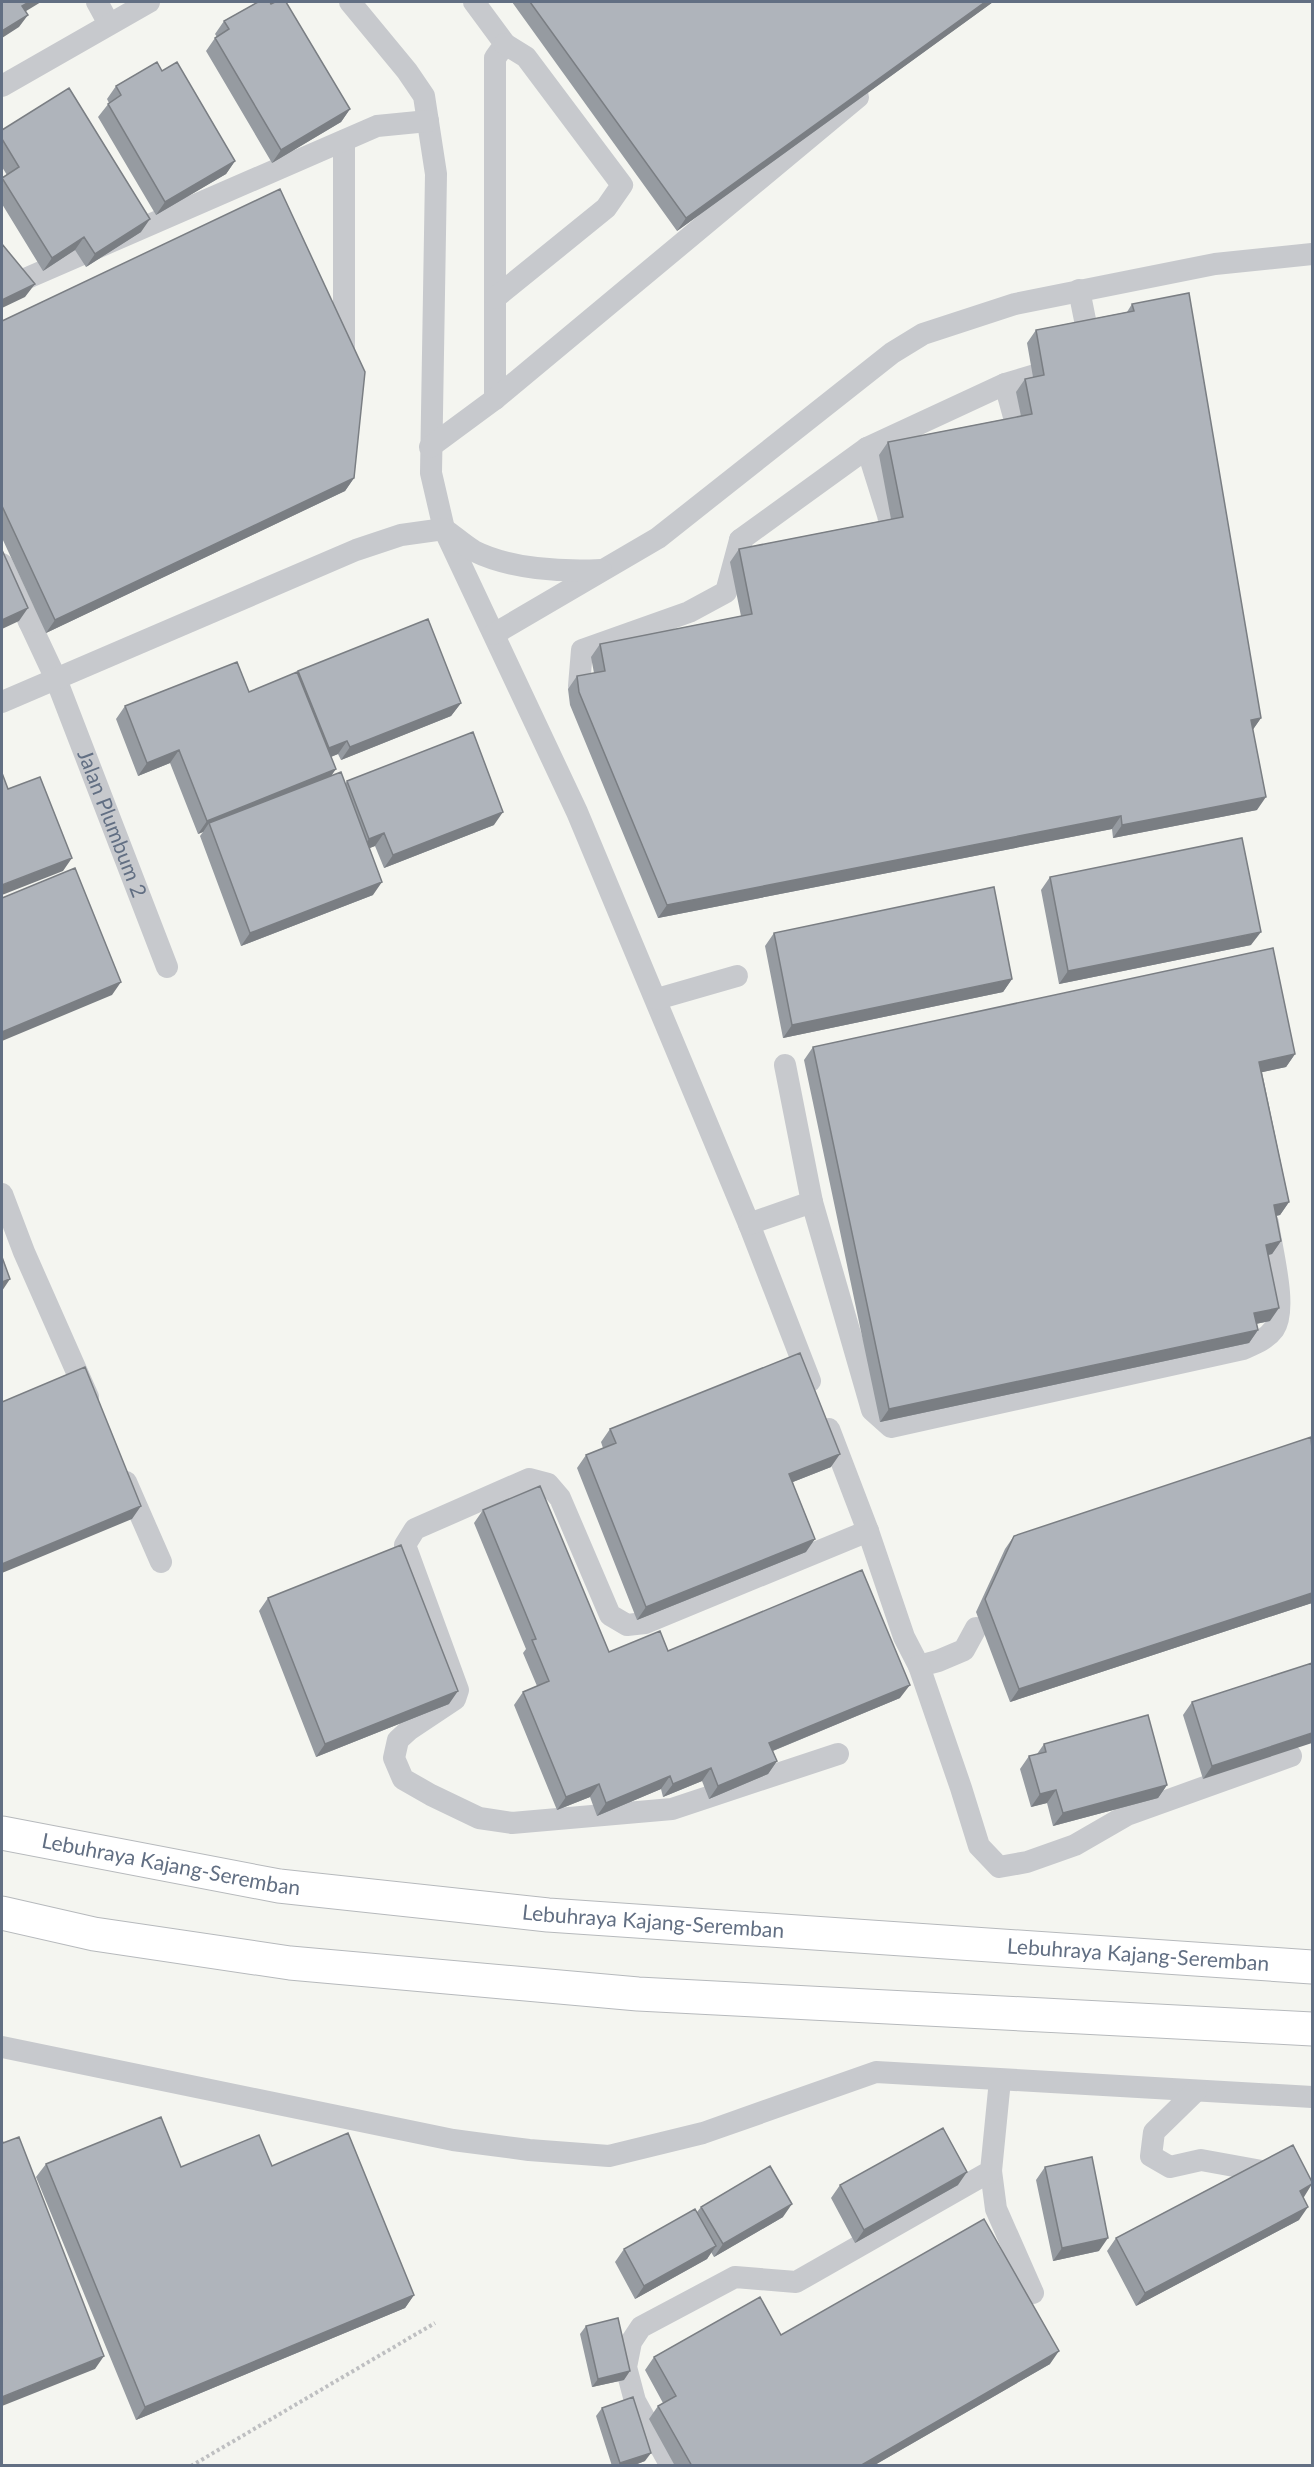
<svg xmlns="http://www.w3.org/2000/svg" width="1314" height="2467" font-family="Lato,sans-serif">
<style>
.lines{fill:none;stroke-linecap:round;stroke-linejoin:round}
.highway-casing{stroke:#b6b9bc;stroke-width:35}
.path{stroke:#bebfc1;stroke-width:4;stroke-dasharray:3 3;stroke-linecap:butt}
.minor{stroke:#c7c9cd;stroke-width:22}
.highway{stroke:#fff;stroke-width:33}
.wall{fill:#969ba1}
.shaded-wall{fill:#7a7e83}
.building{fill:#afb4bb;stroke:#7a7e83;stroke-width:1.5}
.labels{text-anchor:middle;stroke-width:6;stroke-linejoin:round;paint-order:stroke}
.street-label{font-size:21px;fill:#626f83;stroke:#fff}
</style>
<rect width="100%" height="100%" fill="#f4f5f0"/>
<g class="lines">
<!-- highway casing -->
<g class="highway-casing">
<g id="highway">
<path id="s2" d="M2,1833L279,1886L548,1915L1312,1967"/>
<path d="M2,1913L94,1934L290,1963L638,1994L1312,2029"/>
</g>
</g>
<!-- path -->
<path class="path" d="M191,2466L435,2323"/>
<!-- minor -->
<g class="minor">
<path d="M97,2L109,24"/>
<path d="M350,2L407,71L424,96L436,174L431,473L444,529L577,812L749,1224L810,1381"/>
<path d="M474,2L505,44L495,58V399"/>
<path d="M2,86L149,2"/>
<path d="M344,141V357"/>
<path d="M2,289L377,126L428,121"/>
<path d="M1079,290L1091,350"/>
<path d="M495,298L606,208L622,185L526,57L505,44"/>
<path d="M1005,384L1022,446"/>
<path d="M430,447L495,399L858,97"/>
<path d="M867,448L888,515L895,549"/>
<path d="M740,540L747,577"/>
<path id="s1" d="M2,564L56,679L167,967"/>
<path d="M29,622L66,605"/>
<path d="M494,634L658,538L892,353L923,334L1015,304L1215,264L1312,254"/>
<path d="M2,702L356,550L401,535L444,529C454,536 464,545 474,551C510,569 562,572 601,570"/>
<path d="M585,704L579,686L582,650L689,612L726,592L740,540L867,448L1005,384L1062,367"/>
<path d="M657,999L737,976"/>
<path d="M2,1194L24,1252L88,1397"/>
<path d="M812,1202L872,1410L891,1427L1243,1349C1254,1344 1266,1340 1274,1329C1288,1309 1271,1248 1268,1223"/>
<path d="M749,1224L812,1202L785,1065"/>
<path d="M829,1429L868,1531L904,1637L919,1666L938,1661L964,1650L976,1628"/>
<path d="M126,1482L161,1562"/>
<path d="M919,1666L961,1788L979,1846L999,1867L1027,1862L1075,1845L1127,1815L1291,1756"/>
<path d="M838,1754L672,1809L512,1823L479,1818L431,1795L403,1779L394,1758L398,1740L410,1729L455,1699L458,1690L405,1545L415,1529L529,1479L548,1484L560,1498L610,1615L627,1625L645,1623L868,1531"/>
<path d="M2,2047L453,2140L529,2150L609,2156L703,2133L876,2072L1312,2097"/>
<path d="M1196,2091L1154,2132L1151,2156L1170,2167L1201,2160L1278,2174"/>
<path d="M991,2171L996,2209L1033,2293"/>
<path d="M671,2466L635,2401L626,2367L631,2342L641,2327L735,2277L796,2282L991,2171L1000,2080"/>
</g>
<!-- highway -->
<use href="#highway" class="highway"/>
</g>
<!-- wall -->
<path class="wall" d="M512,2H993L677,231Z
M224,21L350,109L341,122L272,163L206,51L215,38L217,37L215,34Z
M162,71L235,161L226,174L156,215L98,117L109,103L107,99L116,86Z
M2,130L141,232L86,267L75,250L43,271L2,204V179L7,175L2,167Z
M1132,304L1261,718L1253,729L1257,810L1113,838L1112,829L658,918L570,705L568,689L577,676L594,673L591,657L600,644L741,616L730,562L739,549L891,519L879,455L888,442L1021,416L1016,392L1025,379L1033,377L1027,343L1036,330L1127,312Z
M2,321L354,478L345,491L46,633L2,538Z
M298,671L461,703L451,716L341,760L338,754L331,757V776L345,784L347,781L494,825L384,868L375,846L369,848L373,895L241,946L200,836L203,832L198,834L170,763L138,776L116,719L125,706L249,692L297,672Z
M1050,877L1251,945L1059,984L1041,890Z
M774,933L1012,979L1003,992L783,1038L765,946Z
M813,1047L1295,1054L1286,1067L1262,1072L1289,1202L1280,1215L1276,1216L1281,1241L1272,1254L1268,1255L1270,1321L1256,1324L1258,1330L1249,1343L880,1422L804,1060Z
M610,1429L831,1467L793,1482L806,1552L637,1620L577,1468L586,1455L603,1448L601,1442Z
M1312,1449V1603L1010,1702L976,1612L1005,1549L1014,1536Z
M483,1510L609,1652L668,1651L900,1698L773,1751L777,1761L768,1774L709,1799L702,1781L663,1797L661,1789L597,1816L590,1797L557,1810L514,1705L523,1692L537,1686L523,1653L526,1649L474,1523Z
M268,1598L449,1704L316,1757L259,1611Z
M1312,1663L1203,1779L1183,1715L1192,1702Z
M1044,1744L1167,1785L1158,1798L1053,1826L1047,1803L1031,1807L1020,1769L1029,1756L1037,1754Z
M46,2164L181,2167L272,2166L414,2295L405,2308L136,2420L36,2177Z
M1045,2167L1099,2251L1053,2261L1036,2180Z
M840,2185H958L855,2243L831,2198Z
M1303,2197L1299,2220L1136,2306L1107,2251L1116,2238L1304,2197Z
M701,2207L783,2217L714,2257L711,2252L707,2259L635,2299L615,2262L624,2249L697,2212Z
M586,2326L624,2380L592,2387L580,2334Z
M781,2335L1050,2364L873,2466H675L649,2419L658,2406L663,2403L645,2370L654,2357Z
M602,2408L645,2461L632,2466H612L596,2416Z"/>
<!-- shaded-wall -->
<path class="shaded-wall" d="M29,2H41L13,19L22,6Z
M985,2H993L677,231L686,218Z
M28,15L19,27L2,38V31Z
M350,109L341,122L272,163L281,150Z
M235,161L226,174L156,215L165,202Z
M150,219L141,232L86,267L95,254Z
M84,237L75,250L43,271L52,258Z
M35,284L25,297L2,308V300Z
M354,478L345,491L46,633L55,620Z
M28,608L19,621L2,629V620Z
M461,703L451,716L341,760L350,747Z
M1261,718L1252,731L1251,720Z
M347,741L338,754L320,761L329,748Z
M179,750L170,763L138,776L147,763Z
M336,769L327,782L209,823L203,832L198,834L207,821Z
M1266,797L1257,810L1113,838L1122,825Z
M503,812L494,825L384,868L393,855Z
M1121,816L1112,829L658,918L667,905Z
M384,833L375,846L360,852L369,839Z
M72,858L63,871L2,895V885Z
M382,882L373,895L241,946L250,933Z
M1261,932L1251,945L1059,984L1068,971Z
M1012,979L1003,992L783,1038L792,1025Z
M121,982L112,995L2,1041V1032Z
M1295,1054L1286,1067L1250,1075L1259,1062Z
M1289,1202L1280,1215L1265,1218L1274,1205Z
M1281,1241L1272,1254L1256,1258L1266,1245Z
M10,1279L2,1291V1282Z
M1279,1308L1270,1321L1245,1326L1254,1313Z
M1258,1330L1249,1343L880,1422L889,1409Z
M840,1454L831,1467L780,1487L789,1474Z
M141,1506L132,1519L2,1573V1564Z
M815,1539L806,1552L637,1620L646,1607Z
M1312,1593V1603L1010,1702L1019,1689Z
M910,1685L900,1698L760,1756L769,1743Z
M458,1691L449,1704L316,1757L325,1744Z
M1312,1733V1743L1203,1779L1212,1766Z
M777,1761L768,1774L709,1799L718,1786Z
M711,1768L702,1781L663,1797L673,1784Z
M670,1776L661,1789L597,1816L606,1803Z
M599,1784L590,1797L557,1810L566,1797Z
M1167,1785L1158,1798L1053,1826L1063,1813Z
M1056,1790L1047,1803L1031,1807L1040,1794Z
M967,2172L958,2185L855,2243L864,2230Z
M1312,2184L1304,2197L1291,2204L1300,2191Z
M792,2204L783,2217L714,2257L723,2244Z
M1308,2207L1299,2220L1136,2306L1145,2293Z
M1108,2238L1099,2251L1053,2261L1062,2248Z
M716,2246L707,2259L635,2299L644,2286Z
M414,2295L405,2308L136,2420L145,2407Z
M1059,2351L1050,2364L873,2466H860Z
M104,2356L95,2369L2,2406V2397Z
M630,2371L624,2380L592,2387L598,2379Z
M651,2453L645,2461L632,2466H618L620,2463Z"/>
<!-- building -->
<path class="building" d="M2,2H29L22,6L28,15L2,31Z
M258,2H270L271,4L275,2H286L350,109L281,150L215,38L229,29L224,21Z
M530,2H985L686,218Z
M157,62L162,71L177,62L235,161L165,202L108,104L121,95L116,86Z
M69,88L150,219L95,254L84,237L52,258L2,178L19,167L2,139V130Z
M280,189L365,372L354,478L55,620L2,506V321Z
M2,244L35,284L2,300Z
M1189,293L1261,718L1251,720L1266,797L1122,825L1121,816L667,905L579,692L577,676L605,671L600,644L752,614L739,549L903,517L888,442L1032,414L1025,379L1044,375L1036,330L1134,311L1132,304Z
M2,550L28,608L2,620Z
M428,619L461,703L350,747L347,741L329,748L298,671Z
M237,662L249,692L297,672L336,769L207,821L179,750L147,763L125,706Z
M473,732L503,812L393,855L384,833L369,839L347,781Z
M341,772L382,882L250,933L209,823Z
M2,773L8,789L40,777L72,858L2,885Z
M1242,838L1261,932L1068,971L1050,877Z
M75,868L121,982L2,1032V898Z
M994,887L1012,979L792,1025L774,933Z
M1273,948L1295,1054L1259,1062L1289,1202L1274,1205L1281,1241L1266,1245L1279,1308L1254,1313L1258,1330L889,1409L813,1047Z
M2,1257L10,1279L2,1282Z
M800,1353L840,1454L789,1474L815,1539L646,1607L586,1455L616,1443L610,1429Z
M85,1367L141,1506L2,1564V1402Z
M1311,1437L1312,1449V1593L1019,1689L985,1599L1014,1536Z
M540,1486L609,1652L660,1631L668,1651L862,1570L910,1685L769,1743L777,1761L718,1786L711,1768L673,1784L670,1776L606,1803L599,1784L566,1797L523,1692L549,1681L532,1640L536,1639L483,1510Z
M401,1545L458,1691L325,1744L268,1598Z
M1312,1663V1733L1212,1766L1192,1702Z
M1148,1715L1167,1785L1063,1813L1056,1790L1040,1794L1029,1756L1046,1752L1044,1744Z
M161,2117L181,2167L259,2135L272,2166L348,2133L414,2295L145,2407L46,2164Z
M943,2128L967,2172L864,2230L840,2185Z
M19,2137L104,2356L2,2397V2140L3,2143Z
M1293,2145L1312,2182V2184L1300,2191L1308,2207L1145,2293L1116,2238Z
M1092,2157L1108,2238L1062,2248L1045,2167Z
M770,2166L792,2204L723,2244L701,2207Z
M695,2209L716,2246L644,2286L624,2249Z
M984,2219L1059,2351L860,2466H692L658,2406L676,2396L654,2357L760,2297L781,2335Z
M618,2318L630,2371L598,2379L586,2326Z
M633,2397L651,2453L620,2463L602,2408Z"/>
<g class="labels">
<!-- street labels -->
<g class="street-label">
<text dy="7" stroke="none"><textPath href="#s1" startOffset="282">Jalan Plumbum 2</textPath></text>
<text dy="7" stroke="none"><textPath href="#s2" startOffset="172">Lebuhraya Kajang-Seremban</textPath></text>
<text dy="7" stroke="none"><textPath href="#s2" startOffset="658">Lebuhraya Kajang-Seremban</textPath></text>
<text dy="7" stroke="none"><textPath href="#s2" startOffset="1144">Lebuhraya Kajang-Seremban</textPath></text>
</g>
</g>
<!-- border -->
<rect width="1314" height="2467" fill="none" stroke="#626f83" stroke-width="6"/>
</svg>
